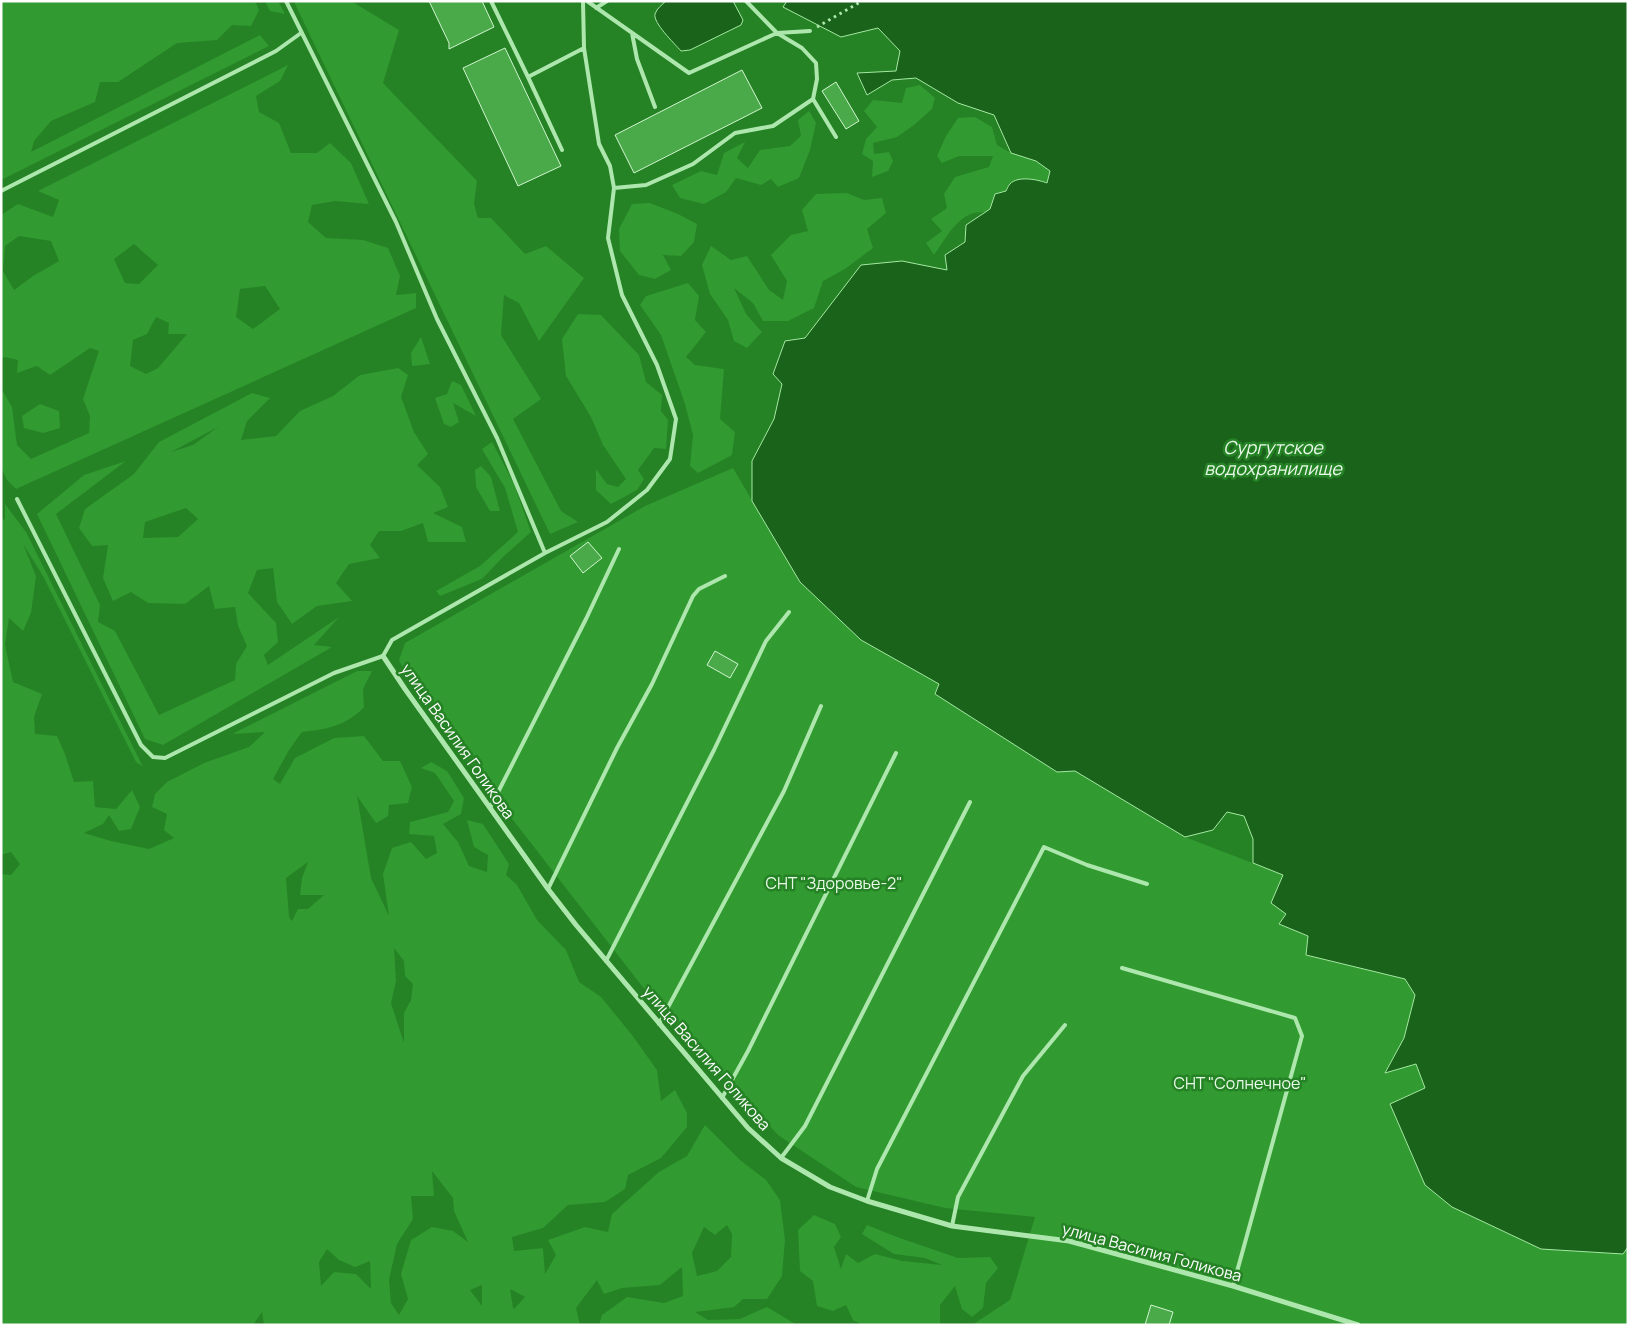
<svg xmlns="http://www.w3.org/2000/svg" width="1629" height="1326" font-family="Manrope,sans-serif">
<style>
.green{fill:#319a30;fill-rule:evenodd}
.water{fill:#1a631b;stroke:#a4e8a2}
.building{fill:#4aa949;stroke:#d1f6d1}
.lines{fill:none;stroke-linecap:round;stroke-linejoin:round}
.path{stroke:#aee7ad;stroke-width:3;stroke-dasharray:2.5 4;stroke-linecap:butt}
.lane{stroke:#aee7ad;stroke-width:4}
.street{stroke:#aee7ad;stroke-width:5}
.labels{text-anchor:middle;stroke-width:5;stroke-linejoin:round;paint-order:stroke}
.street-label{font-size:16px;fill:#fff;stroke:#258225}
.park-label{font-size:16px;fill:#eafbea;stroke:#258225}
.water-label{font-size:18px;font-style:italic;fill:#eafaea;stroke:#258225}
</style>
<rect width="100%" height="100%" fill="#258225"/>
<!-- green -->
<path class="green" d="M1,1H255L259,10L251,26L232,25L217,40L177,43L118,82H100L95,102L51,121L34,141L31,152L260,35L269,46L1,180Z
M265,1H278L285,14L270,11Z
M295,1H351L399,30L383,83L477,181L474,204L478,218H491L525,254L546,246L584,278L539,341L519,303L504,295L501,335L541,399L513,419L561,511L578,522L550,534L295,4Z
M288,65L280,81L256,96L259,112L279,123L291,153H317L330,143L351,163L369,204L335,201L312,205L308,222L326,238L363,240L388,248L400,276L396,295L416,293V308L16,489L7,480L1,467V388L12,407L17,445L31,459L89,433L90,416L83,399L99,351L90,348L50,375L37,366L17,373L18,360L4,357L1,361V215L18,204L53,217L59,200L38,191ZM19,236L51,241L59,261L33,276L14,290L3,271L5,246ZM134,244L158,265L139,284L125,283L114,259ZM265,286L280,309L253,329L236,317L240,289ZM156,317L169,323L168,334H187L158,368L146,374L130,366L133,340L147,334Z
M920,85L935,98L932,109L914,125L897,137L873,143L874,154L889,152L893,161L888,171L872,177L873,161L862,154L866,139L877,127L864,111L873,100L902,103L906,88Z
M809,111L816,123L810,150L799,178L778,187L771,179L761,185L736,178L726,192L704,204L680,198L672,185L701,171L717,175L724,153L745,142L737,158L748,168L760,150L790,146L801,136L798,120Z
M975,117L992,127L997,145L1011,153L1036,161L1050,171L1048,183H1011L1006,191L995,194L990,210C981,214 978,211 971,214C955,220 944,241 934,255L926,243L942,231L931,219L947,208L944,194L955,177L989,167L993,156H959L942,163L937,156L946,136L958,118Z
M847,193L864,200L882,198L886,213L867,229L873,248L845,269L823,281L814,308L788,321H763L753,303L734,288L746,314L762,332L747,348L734,341L728,320L710,294L702,265L711,246L731,260L747,256L769,290L783,300L787,281L771,255L791,235L808,231L802,210L816,194Z
M650,203L678,214L697,224L694,242L681,256L663,255L671,270L655,279L639,275L620,251L619,229L632,204Z
M688,283L699,296L695,320L706,332L686,357L695,365L724,369L720,419L735,432L732,455L698,473L690,466L693,435L685,404L661,335L640,305L646,296Z
M578,314L601,315L639,355L646,382L662,395L661,411L668,420L666,449L654,448L638,470L644,479L637,490L611,504L596,490V469L607,484L618,487L626,479L603,445L591,417L566,376L562,339Z
M421,337L430,364L412,366L411,353Z
M398,368L408,375L401,397L414,432L428,454L417,465L440,487L448,507L433,513L462,527L466,542H428L423,523L401,531H379L370,545L380,558L349,564L336,583L352,601L317,606L292,624L277,602L273,568L257,570L248,593L276,623L278,642L264,655L268,665L339,617L314,645L332,647L163,745L145,739L37,514L84,475L126,461L56,514L100,605L98,622L115,631L159,715L235,680L236,664L247,646L238,626L235,607L215,609L209,586L185,604L148,603L131,592L113,601L103,578L108,545L92,546L79,528L85,509L134,474L159,442L252,393L270,398L247,421L241,440L276,436L300,411L333,396L360,375ZM218,427L193,445L171,452ZM186,508L198,519L178,537L143,538L145,522Z
M452,381L461,385L476,416L453,403L459,422L451,427L444,424L435,398L447,394Z
M40,404L59,411L60,428L43,433L24,428L22,416Z
M492,442L514,484L531,532L504,556L482,579L440,596L436,591L480,566L518,532L505,488L482,449Z
M481,466L491,477L500,511H490L476,487L475,470Z
M733,468L800,582L861,640L940,684L935,694L1057,772L1075,771L1185,837L1284,875L1286,914L1280,924L1308,936L1306,955L1405,979L1415,995L1404,1038L1385,1072L1416,1064L1425,1088L1390,1104L1623,1254L1628,1247V1325H972L1010,1300L1035,1217L945,1208L856,1187L778,1135L652,999L416,695L399,660L405,643L645,506Z
M5,504L26,532L143,767L136,762L43,576L23,544L36,576L31,613L23,631L9,618L5,645L13,682L42,694L34,717L35,734L57,736L65,754L74,782L93,781L95,807L116,809L132,790L140,807L131,829L119,831L109,815L103,824L84,833L111,841L149,849L174,838L164,830L167,814L152,807L155,794L167,782L204,763L249,747L265,732L232,734L357,671H372L363,689L364,707C346,726 328,729 302,732L289,750L273,779L280,784L295,758L334,738L364,736L383,761H400L412,787L408,803L389,805L388,816L376,823L357,796L371,878L389,916L383,874L392,848L411,842L426,859L437,853L434,836L409,834L410,822L448,812L454,801L435,773L421,768L431,762L447,771L464,798L461,814L443,824L458,842L469,866L487,872L488,855L474,847L467,820L483,824L509,864L506,875L517,885L537,920L566,950L579,982L601,997L632,1035L657,1070L661,1101L675,1090L687,1113V1127L661,1158L628,1175L625,1189L605,1202L568,1205L543,1228L512,1237L514,1251L543,1248L545,1274L556,1255L548,1240L585,1227L608,1232L612,1214L659,1172L687,1156L705,1125L740,1160L766,1180L780,1200L785,1240L782,1276L767,1299H743L734,1307L695,1312L708,1320L740,1319L767,1307L797,1325H599L602,1315L627,1297L664,1303L683,1296L682,1267L660,1285L622,1288L604,1294L597,1280L576,1308L580,1325H264L262,1312L253,1325H1V874L11,875L20,864L11,852L1,855V518L5,520ZM308,862L302,878L300,895H324L308,909H298L292,921L289,917L286,878ZM394,948L404,961L405,976L413,984L411,1000L404,1013V1043L391,1003L396,981ZM432,1171L453,1198L454,1211L468,1242L453,1231L432,1227L411,1240L401,1274L408,1299L399,1315L391,1303L389,1280L397,1244L413,1219L411,1196H434ZM727,1225L732,1234L731,1257L717,1271L697,1276L692,1253L704,1227L715,1235ZM327,1249L339,1260L355,1267L370,1261L371,1289L356,1274L334,1272L321,1286L319,1262ZM482,1285V1306L470,1290ZM510,1289L525,1297L514,1309L513,1308Z
M814,1215L835,1224L841,1237L834,1247L841,1269L846,1254L858,1263L875,1254L902,1261L942,1265L925,1258L894,1254L862,1234L867,1225L897,1237L958,1258L990,1257L998,1268L986,1283L983,1308L972,1317L962,1309L955,1286L940,1305V1325H863L853,1320L846,1305L833,1311L817,1306L813,1281L800,1271L798,1230Z"/>
<!-- water -->
<path class="water" d="M666,1H733L743,20L741,25L690,50L681,51C674,43 653,23 655,14C657,8 662,5 666,1Z
M787,1H1628V1247L1623,1254L1541,1249L1452,1207L1425,1185L1390,1104L1425,1088L1416,1064L1385,1073L1404,1038L1415,995L1405,979L1306,955L1308,936L1279,924L1286,914L1271,903L1283,875L1253,863V839L1244,816L1227,812L1213,830L1185,837L1075,771L1057,772L935,694L939,684L861,640L800,582L752,501V461L774,419L782,384L773,374L785,341L805,338L861,265L902,261L947,270L945,255L965,242L966,225L990,209L995,194L1006,191C1007,189 1008,186 1010,184C1018,175 1039,180 1047,183L1050,171L1036,161L1011,153L994,115L958,103L916,78L892,80L867,95L857,73L896,71L900,51L878,28L841,37L783,7Z"/>
<!-- building -->
<path class="building" d="M429,1H482L494,27L449,49V43Z
M505,48L561,166L518,186L463,68Z
M742,70L762,108L634,173L615,135Z
M836,82L859,121L846,129L822,91Z
M588,542L602,558L583,573L570,556Z
M715,651L738,664L730,678L707,665Z
M1151,1305L1173,1312L1169,1325H1145Z"/>
<g class="lines">
<!-- path -->
<path class="path" d="M817,27L862,1"/>
<!-- lane -->
<path class="lane" d="M286,1L396,222L437,319L497,438L545,553
M491,1L528,77L562,150
M587,1L689,73L777,33L810,31
M746,1L777,33L802,48L816,63L817,79L813,99L836,137
M596,8L607,1
M632,33L637,59L655,107
M528,77L584,48
M614,188L646,185L693,164L735,133L773,126L813,99
M1,191L276,51L301,33
M17,499L141,745L153,757L165,758L334,673L383,656L392,640L545,553L607,522L647,490L670,459L676,419L657,365L622,295L608,238L614,188L610,166L599,144L584,48L583,1
M490,808L586,619L619,549
M548,889L617,748L652,684L693,596L699,589L725,576
M606,961L714,750L766,641L789,612
M1122,968L1295,1018L1302,1036L1233,1286
M659,1024L784,791L821,706
M722,1098L748,1051L896,753
M781,1158L805,1126L970,802
M867,1201L877,1169L1044,847L1087,865L1147,884
M952,1226L958,1197L1023,1076L1065,1025"/>
<!-- street -->
<path class="street" d="M383,656L405,689L548,889L576,925L748,1128L781,1158L830,1187L867,1201L952,1226L1069,1241L1233,1286L1358,1325"/>
</g>
<g class="labels">
<!-- street labels -->
<g class="street-label">
<text transform="translate(458 741) rotate(55)" y="6">улица Василия Голикова</text>
<text transform="translate(707 1058) rotate(49)" y="6">улица Василия Голикова</text>
<text transform="translate(1152 1252) rotate(15)" y="6">улица Василия Голикова</text>
</g>
<!-- park labels -->
<g class="park-label">
<text x="834" y="889">СНТ "Здоровье-2"</text>
<text x="1240" y="1089">СНТ "Солнечное"</text>
</g>
<!-- water labels -->
<g class="water-label">
<text x="1273" y="454">Сургутское<tspan x="1273" dy="21">водохранилище</tspan></text>
</g>
</g>
<!-- border -->
<rect width="1629" height="1326" fill="none" stroke="#ffffff" stroke-width="5"/>
</svg>
